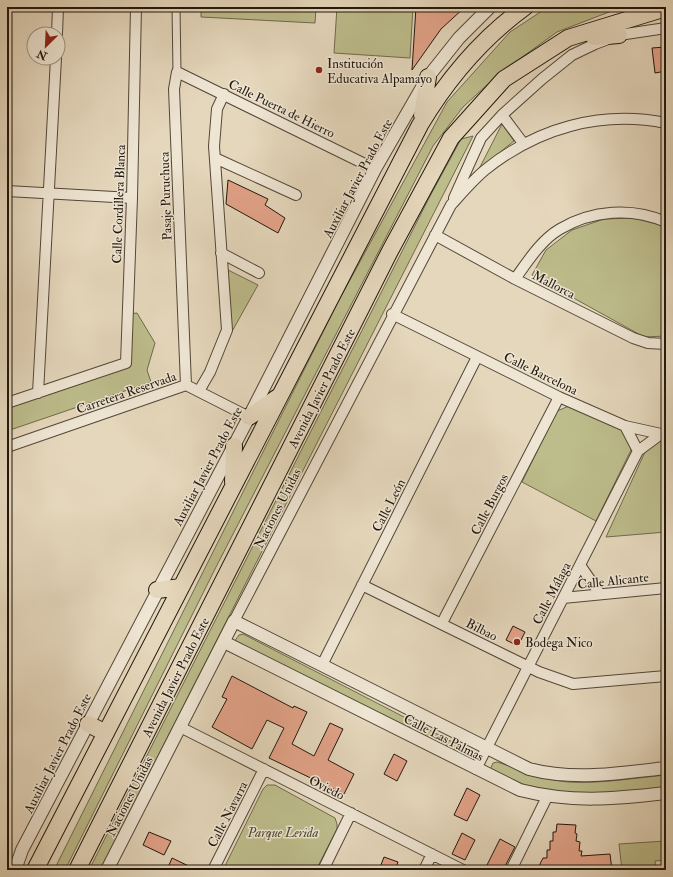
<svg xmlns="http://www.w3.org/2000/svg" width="673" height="877" font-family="'IM FELL Double Pica',serif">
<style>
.green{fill:#bdbc8b;stroke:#6f6a4c}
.building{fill:#e3a389;stroke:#21170d}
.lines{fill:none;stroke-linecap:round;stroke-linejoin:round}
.pedestrian-casing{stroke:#524739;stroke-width:9}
.minor-casing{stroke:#524739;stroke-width:12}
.tertiary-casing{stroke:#524739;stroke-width:14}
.primary-casing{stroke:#21170d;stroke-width:18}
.pedestrian{stroke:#eee5d3;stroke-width:7}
.minor{stroke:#eee5d3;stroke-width:10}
.tertiary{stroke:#eee5d3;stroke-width:12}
.primary{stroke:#e5d7bc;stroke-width:16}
.poi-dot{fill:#8f2418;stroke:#eee5d3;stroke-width:1.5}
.labels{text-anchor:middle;stroke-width:3;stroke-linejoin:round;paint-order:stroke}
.poi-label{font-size:13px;fill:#21170d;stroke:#eee5d3;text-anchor:start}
.street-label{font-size:13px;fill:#21170d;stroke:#eee5d3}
.park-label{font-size:13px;font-style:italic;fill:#504933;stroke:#eee5d3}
</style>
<rect width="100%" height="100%" fill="#e5d7bc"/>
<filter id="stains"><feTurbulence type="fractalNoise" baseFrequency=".005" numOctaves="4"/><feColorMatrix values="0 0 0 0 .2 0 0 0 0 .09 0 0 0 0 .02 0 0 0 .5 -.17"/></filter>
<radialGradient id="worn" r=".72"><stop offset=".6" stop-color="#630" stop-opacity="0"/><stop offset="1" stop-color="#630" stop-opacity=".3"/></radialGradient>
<!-- green -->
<path class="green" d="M201,7H316L315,23L201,17Z
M337,7H413L410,58L334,53Z
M548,7H622L557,32L500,73L463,107L433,146L216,567L65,870H54L338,302L447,102L510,32Z
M502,124L514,141L479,169Z
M473,136L100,870H89L429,198L461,139Z
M634,218L660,225L666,228V336L644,337L532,275L546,250L572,230L604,219Z
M228,270L258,285L230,335Z
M137,313L155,343L147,370L151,382L7,431V403L125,363L127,314Z
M569,406L622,429L630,443L631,450L596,521L522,482L557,411Z
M666,439V532L606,537L645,452L653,443Z
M243,634L468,750L470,759L234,642L239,635Z
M497,762C520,769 544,780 568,782C600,784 634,778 666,775V788C633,791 598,796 565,794C539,793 514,781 490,770L493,763Z
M267,785H275L335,818L337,824V829L316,870H223L263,789Z
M666,841V860L655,861L656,870H622L619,844Z"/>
<!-- building -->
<path class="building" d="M416,7H465L441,29L412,70Z
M665,47L666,71L655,73L652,48Z
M228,180L268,199L265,205L285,218L278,233L226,204Z
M513,626L525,632L518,646L506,640Z
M232,676L293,708L294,706L307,712L292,744L314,756L330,723L343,729L328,760L354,774L344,794L269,758L284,728L267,720L252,749L212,727L227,699L222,697Z
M394,754L407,761L397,781L384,774Z
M467,788L480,795L467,821L454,815Z
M557,824L576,825L575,833L577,834L576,841L580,842L579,851H582L581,856L610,854L612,870H537L543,858H547V850H550V841H553V832H556Z
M149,832L171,841L164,855L143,845Z
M462,833L475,840L465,860L452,854Z
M500,839L515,847L503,870H492L486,867Z
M384,857L398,862L395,870H379Z
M172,858L197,870H167Z"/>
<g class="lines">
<!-- pedestrian casing -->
<g class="pedestrian-casing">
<path id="pedestrian" d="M176,7L177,72"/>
</g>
<!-- minor casing -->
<g class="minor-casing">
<path id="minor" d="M57,34L58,7
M502,115L523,143
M215,158L296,195
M7,191L132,198
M454,198L481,138L502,115L542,79L572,55L595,44L619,35L666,28
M435,235L515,279L633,338L648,343L666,344
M221,253L259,273
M515,279C528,261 541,240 560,229C592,210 632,207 666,222
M392,314L559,397L625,426L638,451
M186,385L174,89L177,72L375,169
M199,391L210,372L227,330L214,146L217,109L224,94
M38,393L56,58
M7,403L126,363L132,198L136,7
M625,426L661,434
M7,447L186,385L249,417
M580,565L600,594
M362,585L539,672L573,684L666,676
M563,598L666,588
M234,621L451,205C462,193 473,180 485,170C537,128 601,110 666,123
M442,623L559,397
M322,665L477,357
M180,727L463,870
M476,769L638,451L661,434H666
M213,870L264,769
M323,870L351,813
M424,870L432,854
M511,870L547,797"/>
</g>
<!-- tertiary casing -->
<g class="tertiary-casing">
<path id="tertiary" d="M224,642L520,790C571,803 614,799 666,793
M15,870L22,850L249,417L375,169L428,77L459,38L490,7
M107,870L234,621L529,769C575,781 620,773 666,768"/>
</g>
<!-- primary casing -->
<g class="primary-casing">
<path id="primary" d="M594,37L619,35
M422,115L428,77
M249,417L278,397
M233,482L234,446
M157,590L181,587
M88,724L106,733
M35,870L420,125C448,78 481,39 525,7
M77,870L390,251L451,138L504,79L568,38L666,8"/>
</g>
<!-- pedestrian -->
<use href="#pedestrian" class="pedestrian"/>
<!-- minor -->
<use href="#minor" class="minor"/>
<!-- tertiary -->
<use href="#tertiary" class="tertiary"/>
<!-- primary -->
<use href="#primary" class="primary"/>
</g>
<!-- markers -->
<g class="poi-dot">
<circle cx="319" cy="70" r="4"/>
<circle cx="517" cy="642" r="4"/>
</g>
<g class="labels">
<!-- poi labels -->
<g class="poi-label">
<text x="327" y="68">Institución<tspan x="327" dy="15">Educativa Alpamayo</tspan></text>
<text x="525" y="647">Bodega Nico</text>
</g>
<!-- street labels -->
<g class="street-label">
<text transform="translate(282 108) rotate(26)" y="5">Calle Puerta de Hierro</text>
<text transform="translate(357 178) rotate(-62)" y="5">Auxiliar Javier Prado Este</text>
<text transform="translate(165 196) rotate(-92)" y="5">Pasaje Puruchuca</text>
<text transform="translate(118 204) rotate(-88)" y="5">Calle Cordillera Blanca</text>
<text transform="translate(554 284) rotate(27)" y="5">Mallorca</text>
<text transform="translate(541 373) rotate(26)" y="5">Calle Barcelona</text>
<text transform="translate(321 388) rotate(-63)" y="5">Avenida Javier Prado Este</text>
<text transform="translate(126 392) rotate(-19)" y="5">Carretera Reservada</text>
<text transform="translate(207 466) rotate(-62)" y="5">Auxiliar Javier Prado Este</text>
<text transform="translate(489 504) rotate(-63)" y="5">Calle Burgos</text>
<text transform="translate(388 505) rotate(-63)" y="5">Calle León</text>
<text transform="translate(277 508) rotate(-63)" y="5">Naciones Unidas</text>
<text transform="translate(613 580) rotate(-6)" y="5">Calle Alicante</text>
<text transform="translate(551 593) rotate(-63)" y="5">Calle Málaga</text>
<text transform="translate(482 629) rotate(27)" y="5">Bilbao</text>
<text transform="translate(175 677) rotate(-63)" y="5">Avenida Javier Prado Este</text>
<text transform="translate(444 737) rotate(27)" y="5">Calle Las Palmas</text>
<text transform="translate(57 753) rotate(-63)" y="5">Auxiliar Javier Prado Este</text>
<text transform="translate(327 787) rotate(27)" y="5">Oviedo</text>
<text transform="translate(129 796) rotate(-63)" y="5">Naciones Unidas</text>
<text transform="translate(227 814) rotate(-63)" y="5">Calle Navarra</text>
</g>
<!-- park labels -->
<g class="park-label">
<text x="283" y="837">Parque Lerida</text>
</g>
</g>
<!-- margin -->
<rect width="673" height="877" fill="none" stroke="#e5d7bc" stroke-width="24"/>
<rect x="8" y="8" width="657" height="861" fill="none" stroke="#21170d" stroke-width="2"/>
<rect x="12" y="12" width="649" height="853" fill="none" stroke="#21170d"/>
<!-- north arrow -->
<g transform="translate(46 46) rotate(204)"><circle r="19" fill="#eee5d3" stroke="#9c9384"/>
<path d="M0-3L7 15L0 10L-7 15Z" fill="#8f2418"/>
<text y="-6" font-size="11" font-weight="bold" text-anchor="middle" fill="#21170d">N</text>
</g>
<rect width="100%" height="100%" filter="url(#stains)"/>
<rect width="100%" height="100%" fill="url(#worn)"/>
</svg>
